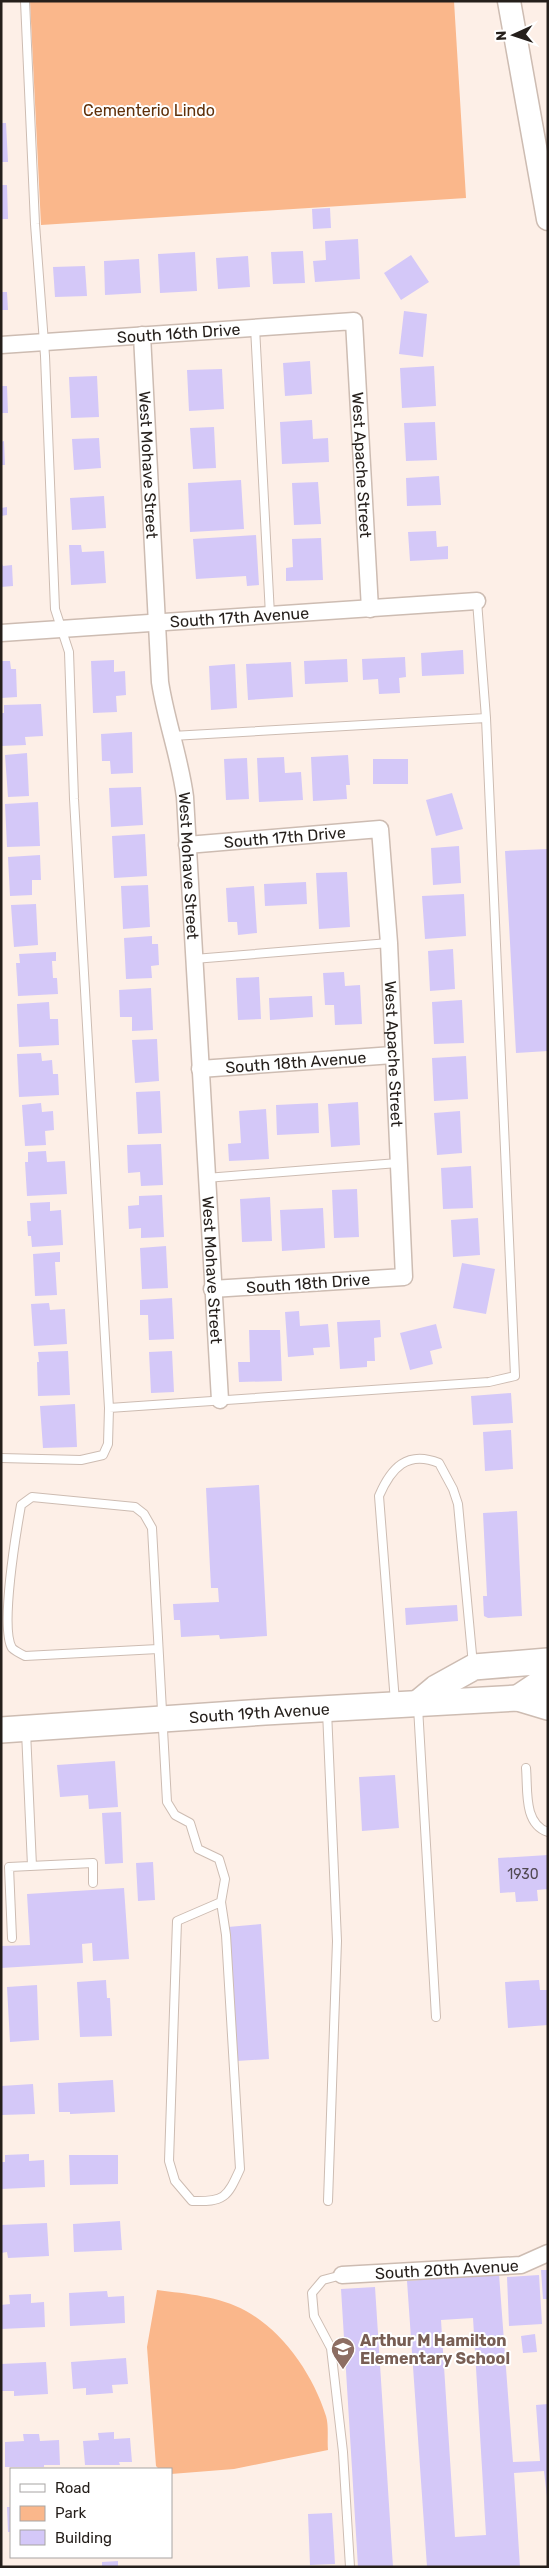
<svg xmlns="http://www.w3.org/2000/svg" width="549" height="2568" font-family="Rubik,sans-serif">
<style>
.green{fill:#fab78b}
.building{fill:#d4c8f8;fill-rule:evenodd}
.lines{fill:none;stroke-linecap:round;stroke-linejoin:round}
.lane-casing{stroke:#cdbcb2;stroke-width:10}
.street-casing{stroke:#cdbcb2;stroke-width:19}
.secondary-casing{stroke:#cdbcb2;stroke-width:25}
.primary-casing{stroke:#cdbcb2;stroke-width:28}
.lane{stroke:#fff;stroke-width:8}
.street{stroke:#fff;stroke-width:16}
.secondary{stroke:#fff;stroke-width:22}
.primary{stroke:#fff;stroke-width:25}
.labels{text-anchor:middle;stroke-width:4;stroke-linejoin:round;paint-order:stroke}
.number-label{font-size:14px;fill:#514952}
.park-label{font-size:16px;fill:#603009;stroke:#fff}
.street-label{font-size:16px;fill:#251f1b;stroke:#fff}
.education-label{font-size:16px;font-weight:bold;fill:#785e54;stroke:#fff;text-anchor:start}
</style>
<rect width="100%" height="100%" fill="#fdefe7"/>
<!-- green -->
<path class="green" d="M30,1H454L466,198L41,225Z
M157,2290C187,2294 219,2296 246,2311C284,2332 313,2375 326,2416C329,2426 327,2440 328,2450L234,2469L171,2474V2469H159L156,2466L147,2347Z"/>
<!-- building -->
<path class="building" d="M1,123H6L8,162H1Z
M1,185H7L8,219H1Z
M330,208L331,228L313,229L312,209Z
M358,239L360,279L315,282L313,261L326,260L325,241Z
M303,251L305,283L273,284L271,252Z
M195,252L197,291L160,293L158,254Z
M411,255L429,282L401,300L384,273Z
M248,256L250,287L218,289L216,258Z
M139,259L141,293L105,295L104,261Z
M85,266L87,296L55,297L53,267Z
M1,292H7L8,310H1Z
M404,311L427,314L423,357L399,354Z
M310,361L312,394L285,396L283,363Z
M434,366L436,406L402,408L400,368Z
M222,369L224,409L189,411L187,370Z
M97,376L99,417L71,418L69,377Z
M1,386H7L8,413H1Z
M312,420L313,439L328,438L329,462L282,464L280,422Z
M435,422L437,460L406,461L404,423Z
M214,427L216,468L193,469L190,428Z
M99,438L101,468L74,470L72,439Z
M4,441L5,465H1V442Z
M439,476L441,505L407,506L406,478Z
M241,480L244,529L190,532L188,483Z
M318,482L321,524L294,525L292,483Z
M104,496L106,528L72,530L70,498Z
M7,507V515L1,516V508Z
M436,531L437,547L448,546V559L410,561L408,532Z
M256,535L259,585L247,586L246,576L196,579L193,539Z
M321,538L323,580L286,581V568L293,567L292,539Z
M69,545H81L82,552L104,551L106,583L71,585Z
M1,562L3,566L12,565L13,586L1,587Z
M463,650L464,674L422,676L421,653Z
M405,657L406,677L399,678L400,693L379,694L378,679L363,680L362,659Z
M347,659L348,682L305,684L304,661Z
M114,660V672L125,671L126,695L116,696L117,712L93,713L91,661Z
M1,661H10L11,669H16L17,697L1,698Z
M291,662L293,697L248,700L246,664Z
M235,664L237,708L211,710L209,666Z
M41,704L43,736L25,737L26,745L1,746V713H4V705Z
M132,732L133,773L111,774L110,761H102L101,734Z
M27,753L29,796L8,797L5,755Z
M348,755L350,785H346L347,799L313,801L311,757Z
M284,757L285,773L301,772L303,800L259,802L257,758Z
M247,758L249,799L226,800L224,759Z
M373,759H408V784H373Z
M141,787L143,825L111,827L109,788Z
M452,793L463,829L436,836L426,800Z
M38,802L40,846L7,847L5,804Z
M145,834L147,876L114,878L112,836Z
M459,846L461,883L433,885L431,848Z
M548,849V1051L516,1053L505,851Z
M40,855L41,880H32V895L10,896L8,857Z
M347,872L350,927L319,929L316,873Z
M306,882L307,904L265,906L264,884Z
M148,885L150,927L123,929L121,886Z
M254,886L257,933L238,935L237,922H228L226,888Z
M464,894L466,936L425,939L422,896Z
M36,904L38,945L14,947L11,905Z
M152,936V944H158L159,965L151,966L152,978L126,979L124,938Z
M453,949L455,989L430,991L428,951Z
M56,952V961H52L53,978H57L58,994L18,996L16,963H20L19,954Z
M344,972L345,986L360,985L362,1024L335,1025L334,1005H325L323,973Z
M259,977L261,1019L238,1020L236,978Z
M151,988L153,1030L132,1031V1017H120L119,990Z
M312,996L313,1017L270,1020L269,998Z
M462,1000L464,1043L434,1044L432,1002Z
M49,1002L50,1019H58L59,1045L19,1047L17,1004Z
M157,1039L159,1081L135,1083L132,1040Z
M41,1053L42,1061L52,1060L53,1074H58L59,1095L19,1097L17,1054Z
M466,1056L468,1099L434,1101L432,1058Z
M160,1091L162,1133L138,1134L136,1092Z
M358,1102L360,1145L331,1147L328,1104Z
M41,1103L42,1112L53,1111L54,1130L45,1131L46,1145L25,1146L22,1105Z
M318,1103L319,1133L277,1135L276,1105Z
M266,1109L269,1159L229,1161L228,1144L241,1143L239,1111Z
M460,1111L462,1153L437,1155L434,1113Z
M161,1144L163,1185L141,1186L140,1172L128,1173L127,1145Z
M46,1151L47,1162L65,1161L67,1194L27,1196L25,1162H28V1152Z
M471,1166L473,1208L443,1209L441,1168Z
M357,1189L359,1237L334,1238L332,1190Z
M162,1195L164,1237L141,1238V1228L129,1229L128,1206L139,1205V1196Z
M270,1197L272,1241L242,1242L240,1199Z
M50,1202V1211L61,1210L63,1245L32,1247L31,1236H28L27,1221H31L30,1203Z
M323,1208L325,1248L282,1251L280,1210Z
M478,1218L480,1255L453,1257L451,1220Z
M166,1246L168,1288L142,1289L140,1248Z
M60,1252V1262H55L57,1295L35,1296L33,1254Z
M462,1263L495,1269L486,1314L453,1308Z
M172,1298L174,1339L149,1340L148,1315H140V1300Z
M49,1303L50,1310L65,1309L67,1344L34,1346L31,1304Z
M299,1311L300,1326L328,1324L330,1347L313,1348L314,1355L288,1357L285,1312Z
M380,1320L381,1337L374,1338L375,1361H367V1367L340,1369L337,1322Z
M436,1324L442,1348L430,1351L433,1364L410,1370L400,1333Z
M249,1330H280L282,1381L239,1382L238,1362H250Z
M68,1351L70,1395L38,1396L37,1362H39L38,1352Z
M172,1351L174,1392L151,1393L149,1352Z
M511,1393L513,1423L473,1425L471,1396Z
M75,1404L77,1447L43,1448L40,1406Z
M511,1430L513,1469L485,1471L483,1432Z
M259,1485L267,1636L220,1639L219,1635L181,1637L180,1620H174L173,1604L219,1602L218,1588H211L206,1488Z
M517,1511L522,1616L488,1618L484,1616L483,1596H487L483,1513Z
M457,1605L458,1621L406,1625L405,1608Z
M115,1761L118,1807L89,1809L88,1795L60,1797L57,1765Z
M395,1775L399,1828L362,1831L359,1777Z
M121,1812L123,1863L105,1864L102,1813Z
M548,1855V1889L537,1890L538,1901L516,1902L515,1892L500,1893L498,1858Z
M153,1862L155,1900L138,1901L136,1863Z
M124,1888L129,1959L93,1961L92,1943L82,1944L83,1963L1,1968V1946L30,1945L27,1894Z
M261,1924L269,2059L237,2061L228,1927Z
M106,1980L107,1998H110L112,2036L80,2037L77,1982Z
M539,1980L540,1990H548V2025L508,2028L505,1982Z
M37,1985L39,2040L10,2042L7,1987Z
M113,2080L115,2112L70,2114V2112H59L58,2083Z
M33,2084L35,2114L1,2115V2086Z
M29,2154V2161L44,2160L45,2187L1,2189V2162H5V2155Z
M69,2155H118V2184L70,2185Z
M120,2221L122,2250L74,2252L73,2224Z
M47,2223L49,2256L8,2258L7,2252L1,2253V2225Z
M541,2270H548V2299H543Z
M499,2274L513,2462L540,2461L536,2405L548,2404V2506L544,2471L514,2473L520,2567H427L407,2281ZM473,2318L486,2535L455,2537L441,2320Z
M539,2275L542,2324L509,2326L507,2277Z
M375,2287L393,2567H358L341,2289Z
M107,2291L108,2297L124,2296L125,2323L70,2326L69,2293Z
M31,2294V2303L44,2302L45,2327L1,2329V2305L10,2304L9,2295Z
M535,2334L537,2352L523,2353L521,2336Z
M126,2358L128,2384L112,2385L113,2393L86,2395V2388L73,2389L71,2362Z
M46,2362L48,2394L14,2396V2391H1V2364Z
M114,2432V2439L130,2438L132,2462H119L120,2465H85L83,2441L99,2440L98,2433Z
M23,2434H39L40,2441L59,2440L60,2465H44V2467H5V2442L24,2441Z
M7,2507H11V2532H8Z
M332,2513L335,2564L310,2565L308,2514Z
M118,2561V2567H102V2562Z"/>
<g class="lines">
<!-- lane casing -->
<g class="lane-casing">
<path id="lane" d="M255,327L270,615
M172,736L486,718
M194,959L389,943
M206,1178L398,1163
M109,1408L489,1382L515,1376L486,718L477,601
M1,1458L81,1460L103,1455L108,1444L109,1408L74,799L69,652L55,609L45,356L35,224L25,1
M158,1649L25,1656C21,1654 15,1651 12,1648C0,1628 16,1533 21,1505L32,1497L135,1507L144,1514L152,1528L167,1802L175,1815L190,1823L198,1849L219,1859L225,1879L221,1902L177,1921L169,2161L175,2181L192,2201C224,2202 227,2198 240,2169L226,1935L221,1902
M395,1702L379,1496C391,1468 407,1450 439,1463L453,1489L458,1504L473,1665
M418,1707L436,2017
M327,1711L337,1941L328,2201
M26,1731L32,1866
M526,1768C528,1789 523,1824 548,1832
M12,1938L9,1867L93,1863V1883
M342,2275L323,2280L312,2293L314,2316L331,2348L343,2452L350,2567"/>
</g>
<!-- street casing -->
<g class="street-casing">
<g id="street">
<path id="s1" d="M142,335L160,682C166,721 180,758 185,797L220,1400"/>
<path id="s2" d="M1,345L354,321L370,609"/>
<path id="s3" d="M1,633L477,601"/>
<path id="s4" d="M187,845L380,829L389,943L404,1277L212,1289"/>
<path id="s5" d="M200,1069L393,1055"/>
<path id="s6" d="M342,2275L521,2265L548,2253"/>
</g>
</g>
<!-- secondary casing -->
<g class="secondary-casing">
<path id="secondary" d="M509,1L548,219"/>
</g>
<!-- primary casing -->
<g class="primary-casing">
<g id="primary">
<path d="M518,1698L548,1678"/>
<path d="M418,1703L436,1688L474,1667L548,1661"/>
<path id="s7" d="M1,1730L265,1712L518,1698L548,1707"/>
</g>
</g>
<!-- lane -->
<use href="#lane" class="lane"/>
<!-- street -->
<use href="#street" class="street"/>
<!-- secondary -->
<use href="#secondary" class="secondary"/>
<!-- primary -->
<use href="#primary" class="primary"/>
</g>
<!-- icons -->
<defs>
<g id="school-pin" transform="scale(1.25)"><path d="M0 17L-7.5 6A9.5 9.5 0 1 1 7.5 6Z" fill="#8d6e63" stroke="#fff"/><path d="M0-5L7-2L0 1L-7-2ZM-4 1L0 2.5L4 1V4Q0 6-4 4Z" fill="#fff"/></g>
</defs>
<g fill-rule="evenodd">
<use href="#school-pin" x="343" y="2349"/>
</g>
<g class="labels">
<!-- number labels -->
<g class="number-label">
<text x="523" y="1879">1930</text>
</g>
<!-- park labels -->
<g class="park-label">
<text x="149" y="116">Cementerio Lindo</text>
</g>
<!-- street labels -->
<g class="street-label">
<text dy="6" stroke="none"><textPath href="#s2" startOffset="178">South 16th Drive</textPath></text>
<text dy="6" stroke="none"><textPath href="#s1" startOffset="130">West Mohave Street</textPath></text>
<text dy="6" stroke="none"><textPath href="#s2" startOffset="498">West Apache Street</textPath></text>
<text dy="6" stroke="none"><textPath href="#s3" startOffset="239">South 17th Avenue</textPath></text>
<text dy="6" stroke="none"><textPath href="#s4" startOffset="98">South 17th Drive</textPath></text>
<text dy="6" stroke="none"><textPath href="#s1" startOffset="534">West Mohave Street</textPath></text>
<text dy="6" stroke="none"><textPath href="#s4" startOffset="419">West Apache Street</textPath></text>
<text dy="6" stroke="none"><textPath href="#s5" startOffset="96">South 18th Avenue</textPath></text>
<text dy="6" stroke="none"><textPath href="#s1" startOffset="939">West Mohave Street</textPath></text>
<text transform="translate(308 1283) rotate(-4)" y="6">South 18th Drive</text>
<text dy="6" stroke="none"><textPath href="#s7" startOffset="259">South 19th Avenue</textPath></text>
<text dy="6" stroke="none"><textPath href="#s6" startOffset="105">South 20th Avenue</textPath></text>
</g>
<!-- education labels -->
<g class="education-label">
<text x="360" y="2346">Arthur M Hamilton<tspan x="360" dy="18">Elementary School</tspan></text>
</g>
</g>
<!-- border -->
<rect width="549" height="2568" fill="none" stroke="#251f1b" stroke-width="5"/>
<!-- legend -->
<rect x="10" y="2468" width="162" height="90" fill="#ffffff" stroke="#a8a5a4"/>
<rect x="20" y="2484" width="25" height="8" fill="#ffffff" stroke="#a8a5a4"/>
<text x="55" y="2493" font-size="15" fill="#251f1b">Road</text>
<rect x="20" y="2506" width="25" height="15" fill="#fab78b" stroke="#a8a5a4"/>
<text x="55" y="2518" font-size="15" fill="#251f1b">Park</text>
<rect x="20" y="2530" width="25" height="15" fill="#d4c8f8" stroke="#a8a5a4"/>
<text x="55" y="2543" font-size="15" fill="#251f1b">Building</text>
<!-- north arrow -->
<g transform="translate(514 35) rotate(267)" stroke="#ffffff" stroke-width="4" paint-order="stroke">
<path d="M0-4L9 19L0 12L-9 19Z" fill="#251f1b"/>
<text y="-8" font-size="14" font-weight="bold" text-anchor="middle" fill="#251f1b">N</text>
</g>
</svg>
